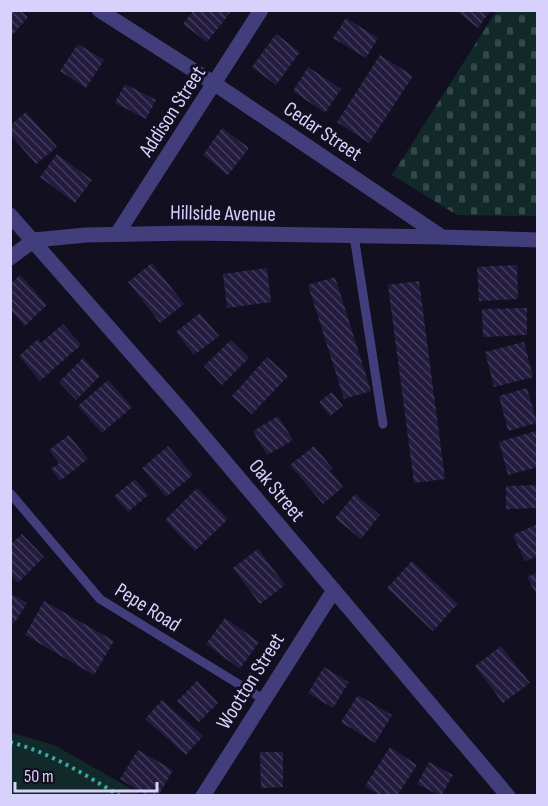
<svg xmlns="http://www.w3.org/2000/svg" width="548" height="806" font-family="'Sofia Sans Condensed',sans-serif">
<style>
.cemetery{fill:url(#cemetery-stones)}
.park{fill:#122929}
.building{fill:url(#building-back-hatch)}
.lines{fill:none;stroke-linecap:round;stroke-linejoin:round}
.path{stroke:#38a8a5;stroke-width:4;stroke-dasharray:3 4.5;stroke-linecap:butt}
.service{stroke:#423e7b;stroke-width:9}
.minor{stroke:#423e7b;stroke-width:15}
.labels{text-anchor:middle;stroke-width:6;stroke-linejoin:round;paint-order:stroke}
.street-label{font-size:21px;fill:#d7d1fb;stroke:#120f20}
</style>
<defs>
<pattern id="cemetery-stones" width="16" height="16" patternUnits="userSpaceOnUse" patternTransform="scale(1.5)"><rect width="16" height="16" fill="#122929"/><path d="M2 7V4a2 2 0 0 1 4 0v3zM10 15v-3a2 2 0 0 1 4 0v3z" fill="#344749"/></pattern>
<pattern id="building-back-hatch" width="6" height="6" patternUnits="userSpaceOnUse" patternTransform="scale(1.5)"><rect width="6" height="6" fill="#241c3f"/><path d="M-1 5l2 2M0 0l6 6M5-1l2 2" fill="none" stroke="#433c5c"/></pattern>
</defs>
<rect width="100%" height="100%" fill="#120f20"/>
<!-- cemetery -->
<path class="cemetery" d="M497,10L537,11V216L457,215L392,175Z"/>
<!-- park -->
<path class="park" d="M10,732L54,745L142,795H11Z"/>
<!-- building -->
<path class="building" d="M10,10H19L28,17L10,38Z
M194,10H228L230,13L207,42L183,24Z
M455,10H491L478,28Z
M346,18L378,38L366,58L333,38Z
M276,34L300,52L276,85L252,67Z
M78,44L104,60L86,88L60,71Z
M380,55L413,76L369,143L337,122Z
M308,67L341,89L325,113L293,91Z
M125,84L156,100L146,119L115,103Z
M26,112L57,147L36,164L10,134V126Z
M222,128L249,148L228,175L203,155Z
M57,154L92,180L75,203L40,177Z
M152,263L184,304L160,323L128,282Z
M517,265L518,299L479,301L477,267Z
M267,268L271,302L227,308L223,274Z
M20,275L47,305L25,326L10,310V284Z
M335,277L371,391L344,399L308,285Z
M419,281L445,479L414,483L388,285Z
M527,308V335L483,337L482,309Z
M200,313L219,336L194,355L176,332Z
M63,324L81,345L40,381L19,356L38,339L41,343Z
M231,340L249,358L222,385L204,366Z
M524,342L533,377L494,387L485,352Z
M267,357L288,376L252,414L232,396Z
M83,358L100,376L76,400L59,382Z
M108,380L132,407L102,433L78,406Z
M527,388L537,423L508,431L499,396Z
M332,392L343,406L330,416L319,402Z
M278,416L293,440L267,455L253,431Z
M536,431L538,467L508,475L499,442Z
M69,435L88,459L60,481L51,469L59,463L49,450Z
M168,446L193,475L166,497L142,468Z
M314,446L333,469L330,471L343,487L323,504L290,465Z
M135,479L148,495L128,512L114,496Z
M538,485V508L506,509V486Z
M197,488L228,519L195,551L165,520Z
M355,494L380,515L361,539L335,518Z
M538,524V556L525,561L513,535Z
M22,534L44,557L18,583L10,575V545Z
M258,549L285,585L260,604L233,568Z
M412,561L458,604L433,631L387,588Z
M538,572V597L527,577Z
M10,593L27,603L14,624L10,621Z
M44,601L114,641L94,675L25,635Z
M225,618L259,642L240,669L206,644Z
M501,646L530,683L503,703L475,666Z
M324,667L349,682L333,708L308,693Z
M197,681L218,703L199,722L177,701Z
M358,695L392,715L375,743L341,722Z
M162,700L203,736L186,755L145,719Z
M390,747L417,765L397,796H380L365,786Z
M138,750L173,770L158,796H147L120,779Z
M260,752H283V787L261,788Z
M429,762L453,775L441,796L417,784Z"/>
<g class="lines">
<!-- path -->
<path class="path" d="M10,742C51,753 84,774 120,796"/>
<!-- service -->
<path class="service" d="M354,236L383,424
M10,493L100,599L263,699"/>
<!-- minor -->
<path class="minor" d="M99,10L215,84L442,237L538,240
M10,215L183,412L508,796
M117,234L261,10
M10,258L34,240L86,235L191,233L442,237
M203,796L334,590"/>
</g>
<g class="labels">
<!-- street labels -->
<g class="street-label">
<text transform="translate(172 111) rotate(-57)" y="7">Addison Street</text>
<text transform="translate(323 131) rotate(34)" y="7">Cedar Street</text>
<text transform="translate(223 213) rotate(1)" y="7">Hillside Avenue</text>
<text transform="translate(277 490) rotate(50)" y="7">Oak Street</text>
<text transform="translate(148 607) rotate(32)" y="7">Pepe Road</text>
<text transform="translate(250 681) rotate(-58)" y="7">Wootton Street</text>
</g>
</g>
<!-- border -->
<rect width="548" height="806" fill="none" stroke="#d7d1fb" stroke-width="24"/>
<!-- scale -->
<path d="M15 782v9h142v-9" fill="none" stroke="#d7d1fb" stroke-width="3"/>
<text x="24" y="782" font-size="18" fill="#d7d1fb" stroke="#120f20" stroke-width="4.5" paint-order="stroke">50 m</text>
</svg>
